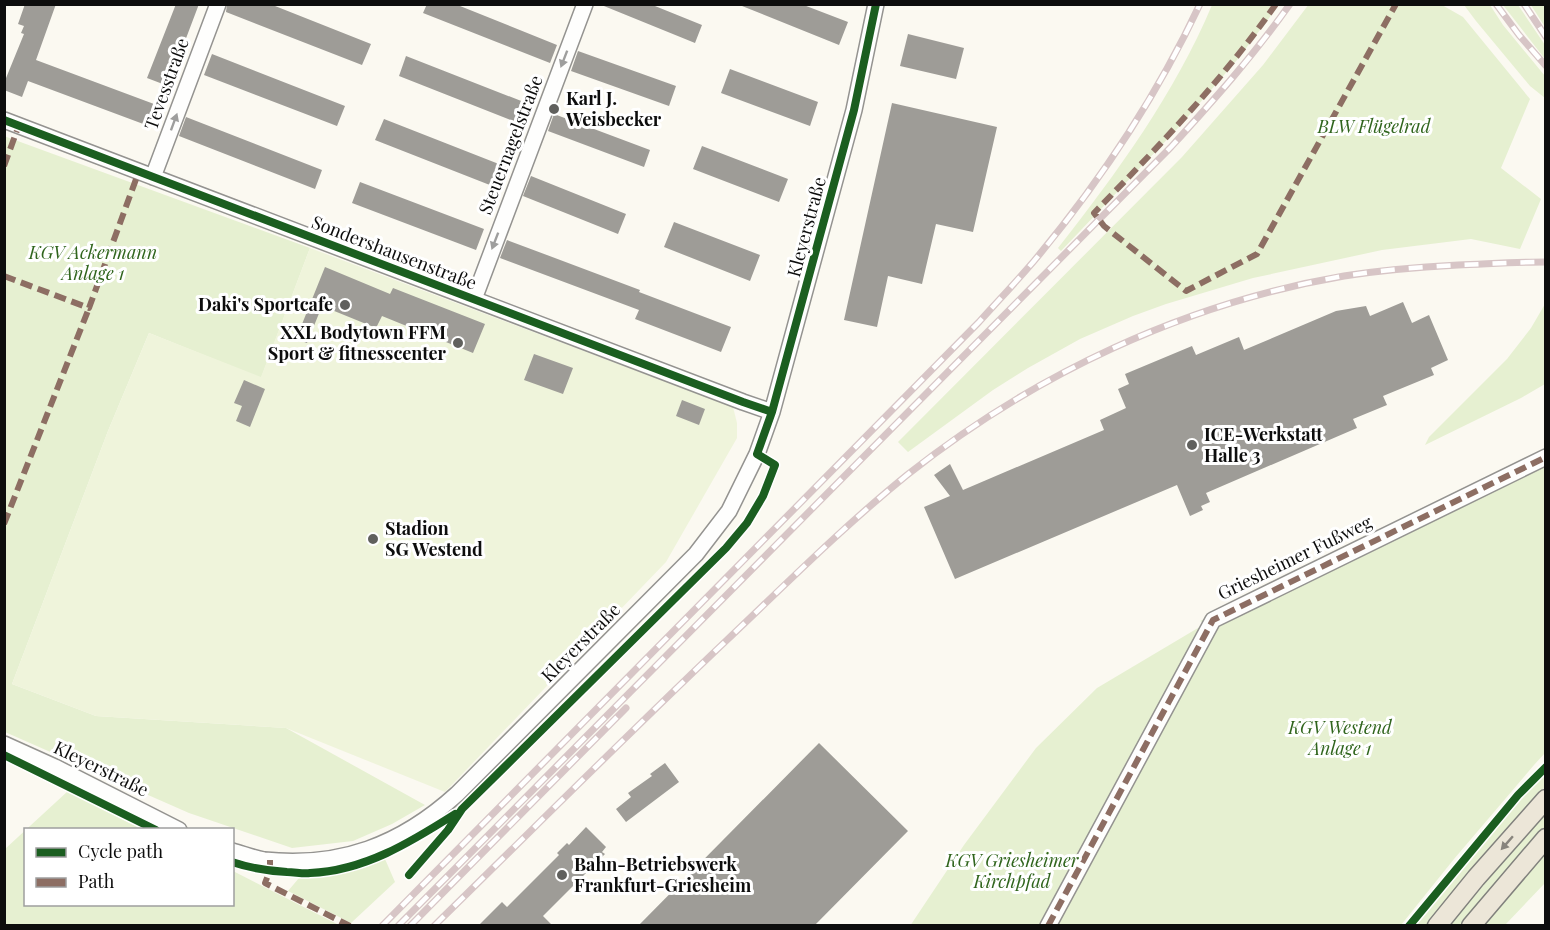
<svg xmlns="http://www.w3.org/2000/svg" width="1550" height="930" font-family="'Playfair Display',serif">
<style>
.green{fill:#e6f0d1}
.pitch{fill:#eff4db}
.building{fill:#9e9c97}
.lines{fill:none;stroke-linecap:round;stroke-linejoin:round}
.minor-casing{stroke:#949390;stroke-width:18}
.major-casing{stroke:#81817d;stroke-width:21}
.minor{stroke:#fefefd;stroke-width:15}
.major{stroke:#ece6d8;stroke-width:18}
.rail-casing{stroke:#d7c5c6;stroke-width:7}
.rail{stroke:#fff;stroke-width:4.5;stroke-dasharray:14;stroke-linecap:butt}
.quiet{stroke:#8d6e63;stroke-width:6;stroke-dasharray:12 6;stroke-linecap:butt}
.cycleway-casing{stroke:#fff;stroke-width:11}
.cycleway{stroke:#1b5e20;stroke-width:8}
.oneway{fill:#9e9e9d}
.oneway2{fill:#88847d}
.poi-dot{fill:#60605d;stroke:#fff;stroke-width:2}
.labels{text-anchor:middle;stroke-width:6;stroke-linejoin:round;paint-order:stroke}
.street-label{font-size:18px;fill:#0d0d0d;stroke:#fff}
.poi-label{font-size:18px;font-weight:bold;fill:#0d0d0d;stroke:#fff;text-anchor:start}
.park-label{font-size:18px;font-style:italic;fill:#30651d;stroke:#fff}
</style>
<rect width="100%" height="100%" fill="#fbf9f1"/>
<!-- green -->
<path class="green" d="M1309,4L1442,5L1463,17L1530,99L1501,168L1541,199L1520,249L1471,239L1382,250L1253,278L1166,304L1133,316L1080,339L1028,368L993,390L908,452L898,442L1182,157L1263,65Z
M1212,5H1279L1237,60L1179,127L1061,251L1058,248C1117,173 1175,93 1212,5Z
M1464,5H1490L1503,25L1545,76V98L1530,86L1476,21Z
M1503,5H1518L1545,45V59Z
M1531,5H1545V27Z
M4,136L310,248L261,378L149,333L108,431L12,684L96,716L286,728L425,805L392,824L353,841L292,848L189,813L5,732Z
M1545,304V384L1521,398L1425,445L1429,437L1507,359L1531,328Z
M1545,452V753L1534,765L1454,859L1401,925L1052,926L1214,628L1200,621Z
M1203,625L1044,925L910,926L964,845L1036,748L1097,688Z
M1545,773V787L1503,833L1426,925L1413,926L1518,801Z
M68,791L150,829L26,830V904H232L233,871L339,925H5V849Z
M1545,812V827L1460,925L1449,926Z
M1545,849V883L1505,925L1480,926Z
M385,859L395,882L351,923L288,891L299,878C329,876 357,871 385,859Z"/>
<!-- pitch -->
<path class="pitch" d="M310,248L733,407L737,423V438L666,562L445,792L286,728L96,716L12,684L108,431L149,333L261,377Z"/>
<!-- building -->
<path class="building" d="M25,4H56L36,60L154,104L146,125L28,81L22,97L4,90V83L24,34L21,33L24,26L18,24Z
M176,4H199L168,86L147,78Z
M227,4H270L371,44L362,65L226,12Z
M427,4H455L557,45L550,63L423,13Z
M599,4H650L702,25L695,43Z
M737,4H801L848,22L839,45Z
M908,34L964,48L956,79L900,66Z
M578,51L676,86L669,106L571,71Z
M212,54L345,106L337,126L204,75Z
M406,56L534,106L526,126L399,76Z
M730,69L818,102L810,126L721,93Z
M892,103L997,127L973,232L936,224L922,284L888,276L877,327L844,320Z
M554,114L650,150L644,167L548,131Z
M186,117L322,170L315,189L179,136Z
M384,119L509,168L500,189L375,140Z
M702,146L788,179L779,202L693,169Z
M531,176L626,214L618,234L523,196Z
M360,182L484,229L476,250L352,203Z
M674,222L760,255L750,281L664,247Z
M507,240L640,290L639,292L731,327L721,352L635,319L639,310L500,258Z
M325,267L390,294L393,288L485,324L473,353L382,316L376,328L322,306L307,343L296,339Z
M1403,302L1412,323L1429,315L1448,360L1431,368L1434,375L1383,396L1387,405L1353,419L1357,428L1206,493L1210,502L1201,506L1203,510L1190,516L1177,485L955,579L924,507L950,496L934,475L950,464L963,490L1104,430L1100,420L1126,408L1118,389L1129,384L1125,374L1192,346L1196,355L1239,337L1244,350L1336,311L1366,306L1370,316Z
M534,354L573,368L563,394L524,380Z
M244,380L265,389L250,427L236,421L242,406L234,403Z
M682,400L705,409L699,425L676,416Z
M819,743L908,831L814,926H638Z
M665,763L679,782L626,822L616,809L631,797L628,793L652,776L650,774Z
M586,827L606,847L602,852L605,854L543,916L553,926H478L502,902L507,907L559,855L557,853L567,843L569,845Z"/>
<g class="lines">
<!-- minor casing -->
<g class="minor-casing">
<path id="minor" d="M4,120L743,402L772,412
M153,177L218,4
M474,299L585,4
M4,744L55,767L179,830
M232,851C243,854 253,858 264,860C340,868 401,845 457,794L696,554L729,511L757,454L772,412L854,110L876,4
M1048,926L1213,620L1546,457"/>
</g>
<!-- major casing -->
<g class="major-casing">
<path id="major" d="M1437,926L1476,878L1546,799
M1471,926L1546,838"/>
</g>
<!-- minor -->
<use href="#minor" class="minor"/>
<!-- major -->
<use href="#major" class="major"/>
<!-- rail casing -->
<g class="rail-casing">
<path id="rail" d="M1496,4L1519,35L1546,66
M1524,4L1546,37
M382,926L979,322C997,302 1016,282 1034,261C1099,183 1157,96 1200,4
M398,926L1171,147C1213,101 1254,55 1290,4
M410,926L626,708
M434,926C532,830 629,733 728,639C787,583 844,526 907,475C1033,375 1185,303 1344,276C1382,270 1420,267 1458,265C1487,264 1516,262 1546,262"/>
</g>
<!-- rail -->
<use href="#rail" class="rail"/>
<!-- quiet -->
<path class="quiet" d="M1276,4C1223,80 1158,147 1094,213L1104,226L1186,291L1257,254L1396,4
M4,166L19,125
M4,276L89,308L139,171
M4,524L89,308
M270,860V870L265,883L350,926
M1048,926L1213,620L1546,457"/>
<!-- cycleway casing -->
<g class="cycleway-casing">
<path id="cycleway" d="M4,120L743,402L772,412
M4,755L156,830
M232,862C250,868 269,871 287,872C295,872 303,874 310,873C364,871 411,842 455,814
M409,875L448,830L462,809L726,548L747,523L763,496L775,465L757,454L772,412L854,110L876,4
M1409,926L1518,795L1546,767"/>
</g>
<!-- cycleway -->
<use href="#cycleway" class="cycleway"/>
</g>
<!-- one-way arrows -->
<defs><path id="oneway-solid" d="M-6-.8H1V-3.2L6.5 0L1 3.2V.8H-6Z" transform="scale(1.5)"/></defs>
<g class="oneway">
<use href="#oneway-solid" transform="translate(564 59) rotate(111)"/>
<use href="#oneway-solid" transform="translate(174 122) rotate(-70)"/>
<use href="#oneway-solid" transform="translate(495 241) rotate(111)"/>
</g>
<use class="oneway2" href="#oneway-solid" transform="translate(1507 843) rotate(131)"/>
<!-- markers -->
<g class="poi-dot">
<circle cx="554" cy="109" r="6"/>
<circle cx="345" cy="305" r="6"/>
<circle cx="458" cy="343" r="6"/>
<circle cx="1192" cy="445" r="6"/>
<circle cx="373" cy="539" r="6"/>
<circle cx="562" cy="875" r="6"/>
</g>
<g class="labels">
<!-- street labels -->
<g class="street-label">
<text transform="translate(167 84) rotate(-70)" y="6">Tevesstraße</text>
<text transform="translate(511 145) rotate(-69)" y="6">Steuernagelstraße</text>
<text transform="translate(807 227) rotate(-75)" y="6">Kleyerstraße</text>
<text transform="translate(394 253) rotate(21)" y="6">Sondershausenstraße</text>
<text transform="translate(1295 558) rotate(-26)" y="6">Griesheimer Fußweg</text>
<text transform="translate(581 643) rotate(-45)" y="6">Kleyerstraße</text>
<text transform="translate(101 769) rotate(26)" y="6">Kleyerstraße</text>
</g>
<!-- poi labels -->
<g class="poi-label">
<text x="566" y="105">Karl J.<tspan x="566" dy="21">Weisbecker</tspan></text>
<text x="333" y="311" text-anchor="end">Daki's Sportcafe</text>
<text x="446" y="339" text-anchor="end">XXL Bodytown FFM<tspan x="446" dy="21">Sport &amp; fitnesscenter</tspan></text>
<text x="1204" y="441">ICE-Werkstatt<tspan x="1204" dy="21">Halle 3</tspan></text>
<text x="385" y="535">Stadion<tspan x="385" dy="21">SG Westend</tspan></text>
<text x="574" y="871">Bahn-Betriebswerk<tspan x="574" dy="21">Frankfurt-Griesheim</tspan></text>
</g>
<!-- park labels -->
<g class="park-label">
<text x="1374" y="133">BLW Flügelrad</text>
<text x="93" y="259">KGV Ackermann<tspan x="93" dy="21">Anlage 1</tspan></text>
<text x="1340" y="734">KGV Westend<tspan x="1340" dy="21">Anlage 1</tspan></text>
<text x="1012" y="867">KGV Griesheimer<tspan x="1012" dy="21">Kirchpfad</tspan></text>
</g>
</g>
<!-- border -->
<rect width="1550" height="930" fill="none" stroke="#0d0d0d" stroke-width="12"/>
<!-- legend -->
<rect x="24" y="828" width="210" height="78" fill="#ffffff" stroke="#9e9e9e" stroke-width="1.5"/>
<rect x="36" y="848" width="30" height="9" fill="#1b5e20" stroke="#9e9e9e" stroke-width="1.5"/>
<text x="78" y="858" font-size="18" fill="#0d0d0d">Cycle path</text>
<rect x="36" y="878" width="30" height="9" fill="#8d6e63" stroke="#9e9e9e" stroke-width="1.5"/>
<text x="78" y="888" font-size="18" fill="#0d0d0d">Path</text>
</svg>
